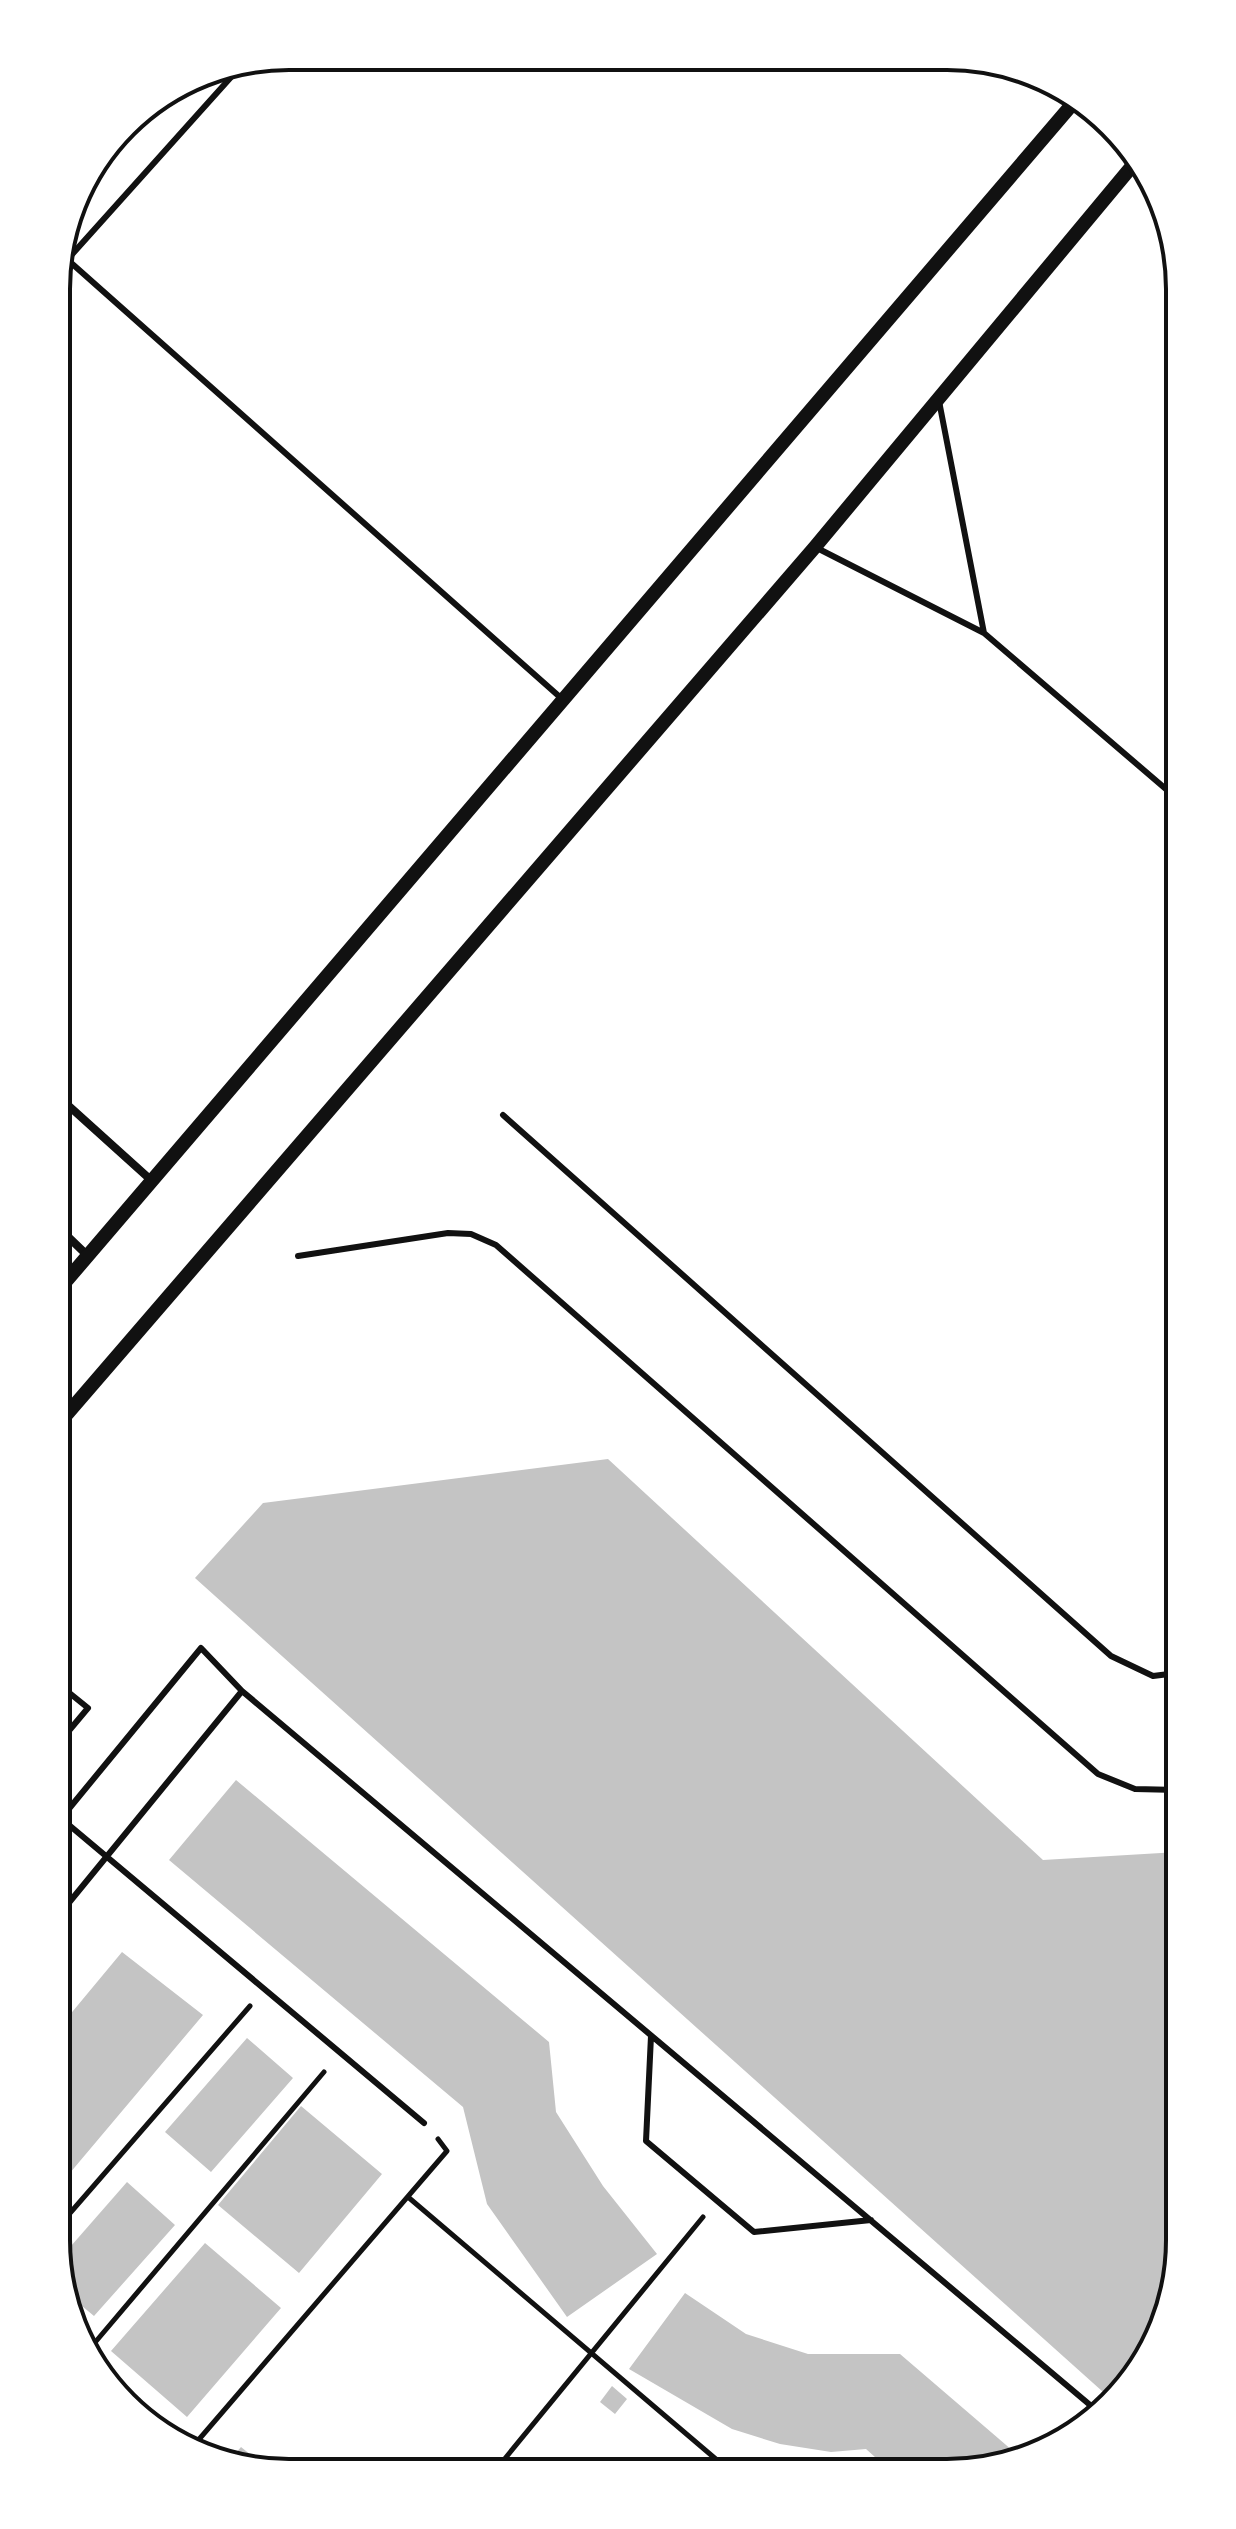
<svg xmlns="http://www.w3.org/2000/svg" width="1236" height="2529" font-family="'Nunito Sans',sans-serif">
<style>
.building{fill:#c4c4c4}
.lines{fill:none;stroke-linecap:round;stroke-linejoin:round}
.path{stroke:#111;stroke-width:5}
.service{stroke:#111;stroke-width:6}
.minor{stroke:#111;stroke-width:8}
.tertiary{stroke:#111;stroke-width:14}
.rim{fill:none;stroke:#111;stroke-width:4}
</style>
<rect width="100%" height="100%" fill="#fff"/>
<!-- building -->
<path class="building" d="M608,1459L1043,1860L1178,1852L1179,2256L1162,2329L1122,2393L1112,2400L195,1578L263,1503Z
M236,1780L549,2042L556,2112L603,2186L657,2254L567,2317L487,2204L463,2107L169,1860Z
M122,1952L203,2015L64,2180L63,2023Z
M247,2038L293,2078L211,2172L165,2132Z
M301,2106L382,2174L299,2273L218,2205Z
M127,2182L175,2225L94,2316L64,2291V2254Z
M205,2243L281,2308L187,2417L111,2351Z
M685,2293L746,2334L808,2354H900L1020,2457L1008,2465L885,2466L866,2449L831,2452L780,2444L732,2429L629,2369Z
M612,2386L627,2399L615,2414L600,2402Z
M241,2447L256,2459L247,2469L229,2461Z"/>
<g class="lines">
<!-- path -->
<path class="path" d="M408,2197L724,2466
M64,2220L250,2006
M92,2346L324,2072
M118,2387L168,2431
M195,2444L447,2151L438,2139
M834,2466H837
M498,2467L703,2217"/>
<!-- service -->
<path class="service" d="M60,253L561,698
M67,260L241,66
M939,401L984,633
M815,547L984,633L1174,796
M503,1115L1111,1656L1153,1676L1177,1673
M298,1256L448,1233L471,1234L496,1245L1098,1774L1135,1789L1178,1790
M62,1687L88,1708L62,1739
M242,1691L1096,2410
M63,1816L201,1648L242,1691L63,1910
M63,1820L424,2123
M651,2036L646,2141L754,2232L871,2220"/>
<!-- minor -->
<path class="minor" d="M60,1098L152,1181
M61,1230L88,1256"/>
<!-- tertiary -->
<path class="tertiary" d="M61,1287L1075,101
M61,1421L815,547L1133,165"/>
</g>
<!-- crop -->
<path d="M0 0H1236V2529H0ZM289 70H947A219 219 0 0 1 1166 289V2240A219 219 0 0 1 947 2459H289A219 219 0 0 1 70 2240V289A219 219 0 0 1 289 70Z" fill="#fff" fill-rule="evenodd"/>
<path class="rim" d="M289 70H947A219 219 0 0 1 1166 289V2240A219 219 0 0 1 947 2459H289A219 219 0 0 1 70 2240V289A219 219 0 0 1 289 70Z"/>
</svg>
